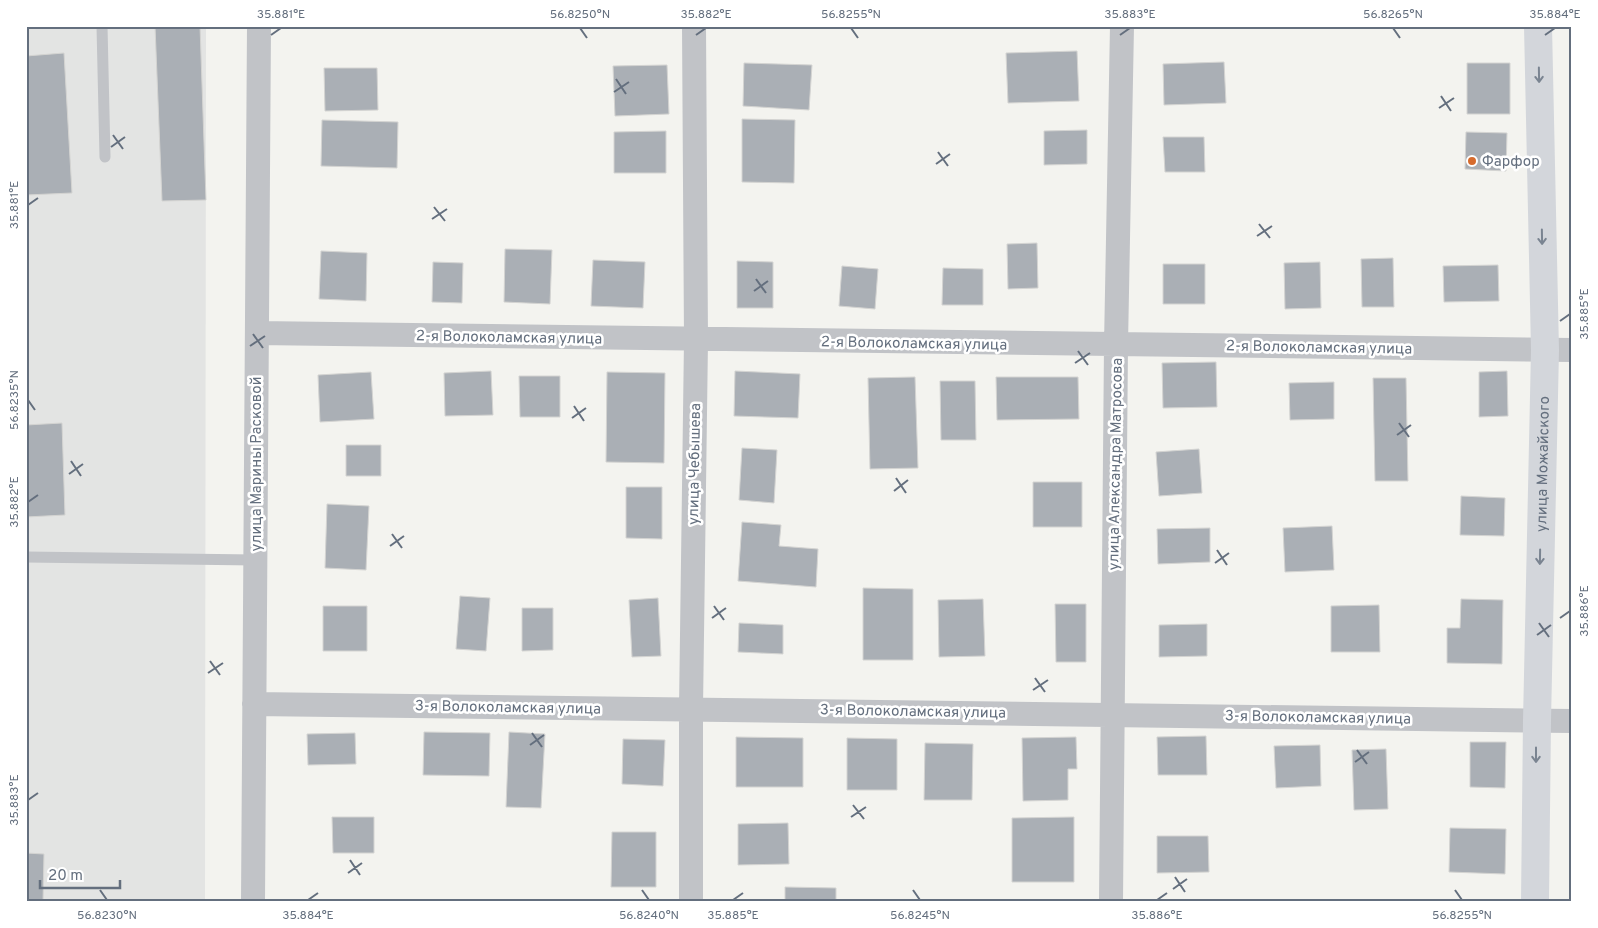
<svg xmlns="http://www.w3.org/2000/svg" width="1598" height="928" font-family="Overpass,sans-serif">
<style>
.built{fill:#e3e4e3}
.building{fill:#aaafb5;stroke:#d4d4d2}
.lines{fill:none;stroke-linecap:round;stroke-linejoin:round}
.lane{stroke:#c1c3c7;stroke-width:11}
.street{stroke:#c1c3c7;stroke-width:24}
.secondary{stroke:#d3d6db;stroke-width:28}
.oneway{stroke:#7a8491}
.ticks{fill:none;stroke:#646f7e;stroke-width:2}
.poi-dot{fill:#d66b2d;stroke:#fff;stroke-width:2}
.labels{text-anchor:middle;stroke-width:5;stroke-linejoin:round;paint-order:stroke}
.poi-label{font-size:15px;fill:#646f7e;stroke:#fff;text-anchor:start}
.street-label{font-size:15px;fill:#646f7e;stroke:#fff}
.neatline{fill:none;stroke:#646f7e;stroke-width:2}
.ticks-label{font-size:12px;text-anchor:middle;fill:#646f7e}
</style>
<rect width="100%" height="100%" fill="#f3f3ef"/>
<!-- built -->
<path class="built" d="M26,26H206L205,902H26Z"/>
<!-- building -->
<path class="building" d="M155,26H200L206,200L162,201Z
M1077,51L1079,101L1008,103L1006,53Z
M64,53L72,193L26,195V56Z
M1224,62L1226,103L1164,105L1163,64Z
M744,63L812,65L809,110L743,106Z
M1467,63H1510V114H1467Z
M667,65L669,114L615,116L613,66Z
M324,68H377L378,110L325,111Z
M742,119L795,120L794,183L742,182Z
M322,120L398,122L397,168L321,166Z
M1087,130V164L1044,165V131Z
M666,131V173H614V132Z
M1466,132L1507,133L1506,171L1465,169Z
M1163,137H1204L1205,172H1165Z
M1037,243L1038,288L1008,289L1007,244Z
M505,249L552,250L550,304L504,302Z
M321,251L367,253L366,301L319,299Z
M1393,258L1394,307H1362L1361,259Z
M593,260L645,262L643,308L591,306Z
M737,261L773,262V308H737Z
M433,262L463,263L462,303L432,302Z
M1320,262L1321,308L1285,309L1284,263Z
M1163,264H1205V304H1163Z
M1498,265L1499,301L1444,302L1443,266Z
M842,266L878,269L875,309L839,306Z
M943,268L983,269V305H942Z
M1216,362L1217,407L1163,408L1162,363Z
M491,371L493,415L445,416L444,373Z
M735,371L800,374L798,418L734,416Z
M1507,371L1508,416L1479,417V372Z
M371,372L374,419L320,422L318,375Z
M607,372L665,373L664,463L606,462Z
M519,376H560V417H520Z
M915,377L918,468L870,469L868,378Z
M996,377H1078L1079,419L997,420Z
M1373,378H1406L1408,481H1375Z
M940,381H975L976,440H941Z
M1334,382V419L1290,420L1289,383Z
M62,423L65,515L26,517V425Z
M346,445H381V476H346Z
M742,448L777,450L774,503L739,500Z
M1199,449L1202,493L1159,496L1156,452Z
M1033,482H1082V527H1033Z
M626,487H662V539L626,538Z
M1461,496L1505,498L1504,536L1460,535Z
M327,504L369,506L366,570L325,568Z
M742,522L781,525L779,546L818,549L816,587L738,581Z
M1332,526L1334,570L1285,572L1283,528Z
M1210,528V562L1158,564L1157,529Z
M863,588L913,589V660H863Z
M460,596L490,598L486,651L456,649Z
M658,598L661,656L632,657L629,600Z
M983,599L985,656L939,657L938,600Z
M1461,599L1503,600L1502,664L1447,663V628H1460Z
M1055,604H1086V662H1056Z
M1379,605L1380,652H1331V606Z
M323,606H367V651H323Z
M522,608H553V650L522,651Z
M739,623L783,625V654L738,652Z
M1207,624V656L1159,657V625Z
M424,732L490,733L489,776L423,775Z
M509,732L545,734L541,808L506,807Z
M355,733L356,764L308,765L307,734Z
M1206,736L1207,775H1158L1157,737Z
M736,737L803,738V787H736Z
M1076,737L1077,769H1068V800L1023,801L1022,738Z
M847,738L897,739V790H847Z
M623,739L665,740L663,786L622,784Z
M1470,742H1506L1505,788L1470,787Z
M925,743L973,744L972,800H924Z
M1320,745L1321,786L1276,788L1274,746Z
M1386,749L1388,809L1354,810L1352,750Z
M332,817H374V853H333Z
M1074,817V882H1012V818Z
M788,823L789,864L738,865V824Z
M1450,828L1506,829L1505,874L1449,872Z
M612,832H656V887H611Z
M1157,836H1208L1209,872L1157,873Z
M26,853L44,854L43,902H26Z
M785,887L836,888V902H785Z
M613,900H660V902H613Z"/>
<g class="lines">
<!-- lane -->
<path class="lane" d="M102,26L105,157
M26,557L255,560"/>
<!-- street -->
<path class="street" d="M257,333L1572,350
M254,704L1572,721
M253,902L259,26
M691,902V709L696,340L694,26
M1111,902L1116,345L1122,26"/>
<!-- secondary -->
<path class="secondary" id="s1" d="M1535,902L1537,721L1545,350L1538,26"/>
</g>
<!-- one-way arrows -->
<defs><path id="oneway-shaft" d="M-6 0H5M1.5-3L5.5 0L1.5 3" fill="none" stroke-width="1.6" stroke-linecap="round" stroke-linejoin="round" transform="scale(1.25)"/></defs>
<g class="oneway">
<use href="#oneway-shaft" transform="translate(1539 75) rotate(89)"/>
<use href="#oneway-shaft" transform="translate(1542 237) rotate(89)"/>
<use href="#oneway-shaft" transform="translate(1540 557) rotate(91)"/>
<use href="#oneway-shaft" transform="translate(1536 755) rotate(90)"/>
</g>
<!-- ticks -->
<path class="ticks" d="M580,28L587,38M851,28L858,38M1393,28L1400,38M271,35L281,28M696,35L706,28M1120,35L1130,28M1545,35L1555,28M616,79L626,94M614,92L629,82M1441,96L1451,111M1439,108L1454,98M113,135L123,149M111,147L125,137M938,152L948,166M936,164L950,154M28,205L38,198M434,207L445,221M432,219L447,209M1259,224L1270,238M1257,236L1272,226M756,279L766,293M754,291L768,281M1560,321L1570,314M253,334L263,348M250,346L265,336M1078,351L1088,365M1075,363L1090,353M28,400L35,410M574,406L584,421M572,418L586,408M1399,423L1409,437M1397,435L1411,425M71,461L81,476M69,474L83,464M896,478L906,493M894,491L908,480M28,502L38,495M392,534L402,548M390,546L404,536M1217,550L1227,565M1215,563L1229,553M714,606L724,620M712,618L726,608M1560,618L1570,611M1539,623L1549,637M1537,635L1551,625M210,661L220,675M208,673L223,663M1035,678L1045,692M1033,690L1048,680M532,733L542,747M530,745L544,735M1357,750L1367,764M1355,762L1369,752M28,800L38,793M853,805L864,819M851,817L866,807M350,860L360,875M348,873L362,863M1175,877L1185,892M1173,889L1187,879M100,890L107,900M642,890L649,900M913,890L920,900M1455,890L1462,900M308,900L318,893M733,900L743,893M1157,900L1167,893"/>
<!-- markers -->
<circle class="poi-dot" cx="1472" cy="161" r="5"/>
<g class="labels">
<!-- poi labels -->
<g class="poi-label">
<text x="1482" y="166">Фарфор</text>
</g>
<!-- street labels -->
<g class="street-label">
<text transform="translate(509 337) rotate(1)" y="5">2-я Волоколамская улица</text>
<text transform="translate(914 343) rotate(1)" y="5">2-я Волоколамская улица</text>
<text transform="translate(1319 347) rotate(1)" y="5">2-я Волоколамская улица</text>
<text transform="translate(256 464) rotate(-90)" y="5">улица Марины Расковой</text>
<text transform="translate(694 464) rotate(-89)" y="5">улица Чебышева</text>
<text transform="translate(1115 464) rotate(-89)" y="5">улица Александра Матросова</text>
<text dy="5" stroke="none"><textPath href="#s1" startOffset="438">улица Можайского</textPath></text>
<text transform="translate(508 707) rotate(1)" y="5">3-я Волоколамская улица</text>
<text transform="translate(913 711) rotate(1)" y="5">3-я Волоколамская улица</text>
<text transform="translate(1318 717) rotate(1)" y="5">3-я Волоколамская улица</text>
</g>
</g>
<!-- border -->
<rect width="1598" height="928" fill="none" stroke="#ffffff" stroke-width="55"/>
<!-- scale -->
<path d="M40 880v8h80v-8" fill="none" stroke="#646f7e" stroke-width="2.5"/>
<text x="48" y="880" font-size="15" fill="#646f7e" stroke="#ffffff" stroke-width="4" paint-order="stroke">20 m</text>
<rect x="28" y="28" width="1542" height="872" class="neatline"/>
<g class="ticks-label">
<text x="281" y="18">35.881°E</text>
<text x="580" y="18">56.8250°N</text>
<text x="706" y="18">35.882°E</text>
<text x="851" y="18">56.8255°N</text>
<text x="1130" y="18">35.883°E</text>
<text x="1393" y="18">56.8265°N</text>
<text x="1555" y="18">35.884°E</text>
<text transform="translate(14 205) rotate(-90)" y="4">35.881°E</text>
<text transform="translate(1584 314) rotate(-90)" y="4">35.885°E</text>
<text transform="translate(14 400) rotate(-90)" y="4">56.8235°N</text>
<text transform="translate(14 502) rotate(-90)" y="4">35.882°E</text>
<text transform="translate(1584 611) rotate(-90)" y="4">35.886°E</text>
<text transform="translate(14 800) rotate(-90)" y="4">35.883°E</text>
<text x="107" y="919">56.8230°N</text>
<text x="308" y="919">35.884°E</text>
<text x="649" y="919">56.8240°N</text>
<text x="733" y="919">35.885°E</text>
<text x="920" y="919">56.8245°N</text>
<text x="1157" y="919">35.886°E</text>
<text x="1462" y="919">56.8255°N</text>
</g>
</svg>
